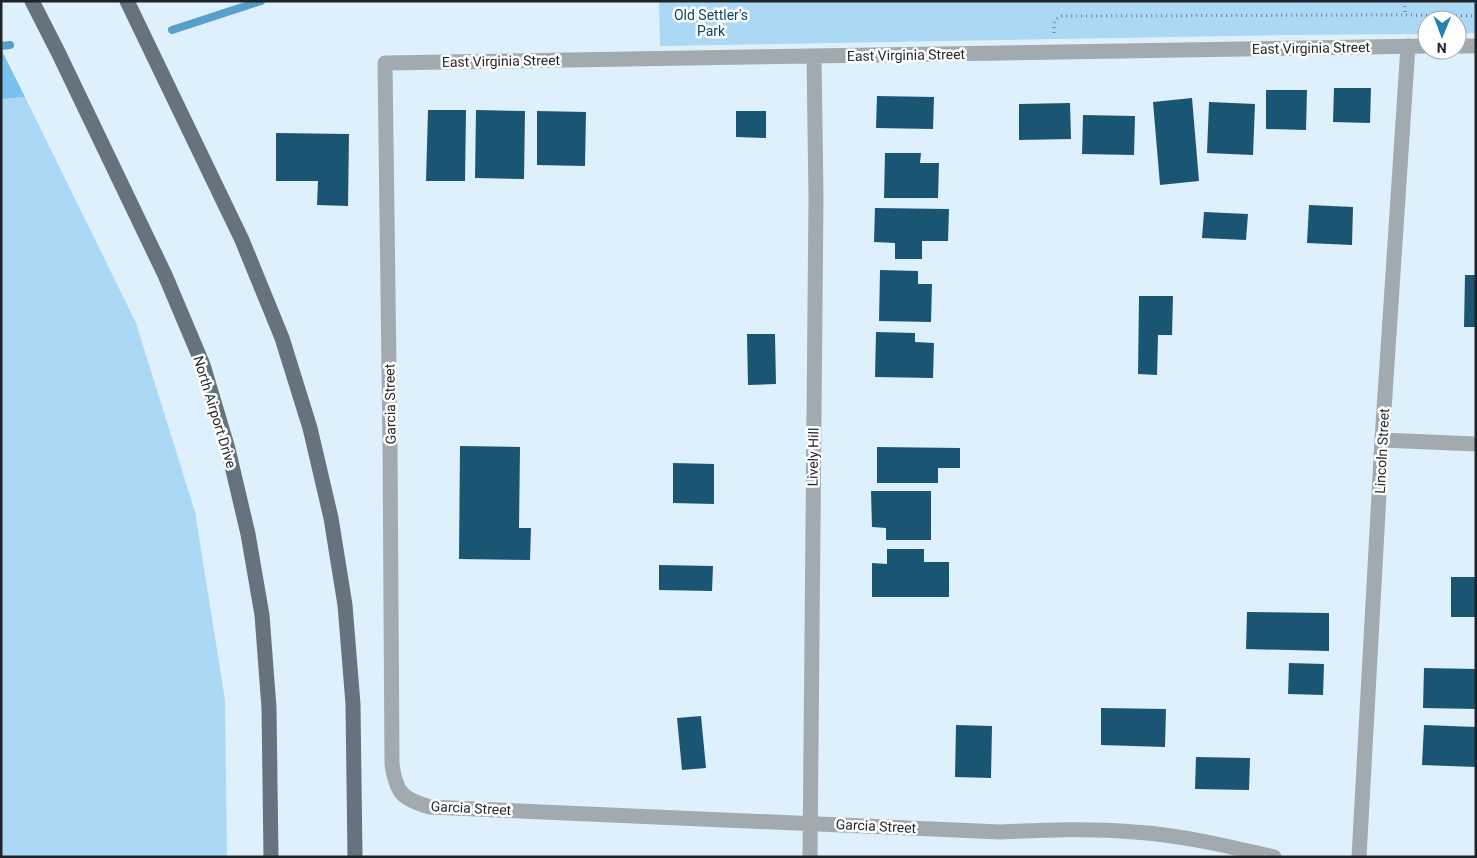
<svg xmlns="http://www.w3.org/2000/svg" width="1477" height="858" font-family="Roboto,sans-serif">
<style>
.green{fill:#abd8f4}
.forest{fill:#77c1ec}
.lines{fill:none;stroke-linecap:round;stroke-linejoin:round}
.stream{stroke:#56a0ca;stroke-width:8}
.building{fill:#1b5574}
.path{stroke:#758188;stroke-width:3;stroke-dasharray:1 4;stroke-linecap:butt}
.minor{stroke:#a3aaaf;stroke-width:15}
.major{stroke:#66737c;stroke-width:15}
.labels{text-anchor:middle;stroke-width:5;stroke-linejoin:round;paint-order:stroke}
.park-label{font-size:14px;fill:#0a4765;stroke:#fff}
.street-label{font-size:14px;fill:#1e2428;stroke:#fff}
</style>
<rect width="100%" height="100%" fill="#def0fb"/>
<!-- green -->
<path class="green" d="M659,1H1476V33L1457,34V20H1427V34L1290,35L660,46Z
M25,97L136,323L195,512L225,700L227,857H1V99Z"/>
<!-- forest -->
<path class="forest" d="M1,49L25,97L1,99Z"/>
<g class="lines">
<!-- stream -->
<path class="stream" d="M172,30L261,1
M1,46L10,45"/>
</g>
<!-- building -->
<path class="building" d="M1334,88H1371L1370,123L1333,122Z
M1266,90H1307L1306,130L1266,129Z
M877,96L934,97L933,129L876,128Z
M1192,98L1199,181L1160,185L1153,102Z
M1209,102L1255,104L1253,155L1207,153Z
M1070,103L1071,139L1019,140V104Z
M428,110H466L465,181H426Z
M476,110L525,111L524,179L475,178Z
M537,111L586,112L585,166L537,165Z
M736,111H766V138L736,137Z
M1083,115L1135,116L1134,155L1082,154Z
M276,133L349,134L348,206L317,205L318,181H276Z
M885,153H921L920,163H939L938,198H884Z
M1309,205L1353,207L1352,245L1307,243Z
M875,208L949,209L948,241H922V259H895V243L874,242Z
M1204,212L1248,214L1246,240L1202,238Z
M880,270L918,271V284H932L931,322L879,321Z
M1465,275H1476V327H1464Z
M1139,296H1173L1172,335H1158L1157,375L1138,374Z
M876,332L915,333V342L934,343L933,378L875,377Z
M747,334H775L776,384L748,385Z
M460,446L520,447L519,528H531L530,560L459,559Z
M877,447L960,448V468H938V483H877Z
M673,463L714,464V504L673,503Z
M871,491H931V540H886V528L872,527Z
M887,549H924V562H949V597H872V563L887,564Z
M659,565L713,566L712,591L659,590Z
M1451,577H1476V617H1451Z
M1247,612L1329,613V651L1246,649Z
M1289,663L1324,664L1323,695L1288,694Z
M1424,668L1476,669V709L1423,708Z
M1101,708L1166,709L1165,747L1101,745Z
M701,716L706,768L682,770L677,718Z
M956,725L992,726L991,778L955,777Z
M1424,725L1476,727V767L1422,765Z
M1196,757L1250,758L1249,790L1195,789Z"/>
<g class="lines">
<!-- path -->
<path class="path" d="M1405,1V15L1476,16
M1054,33C1054,24 1053,19 1062,16L1405,15"/>
<!-- minor -->
<path class="minor" d="M1457,46H1476
M1382,440L1476,444
M810,857L816,196L814,57
M1274,857C1228,846 1181,835 1134,832C1089,828 1045,830 1000,832L430,807C402,799 396,793 392,764L390,444L385,63L1427,46
M1359,857L1382,440L1408,46"/>
<!-- major -->
<path class="major" d="M32,1L58,52L165,275L203,365L228,449L248,534L262,615L269,708L271,857
M127,1L242,240L282,338L310,428L331,518L345,605L353,704L355,857"/>
</g>
<g class="labels">
<!-- park labels -->
<g class="park-label">
<text x="711" y="20">Old Settler's<tspan x="711" dy="16">Park</tspan></text>
</g>
<!-- street labels -->
<g class="street-label">
<text transform="translate(1311 48) rotate(-1)" y="5">East Virginia Street</text>
<text transform="translate(906 55) rotate(-1)" y="5">East Virginia Street</text>
<text transform="translate(501 61) rotate(-1)" y="5">East Virginia Street</text>
<text transform="translate(390 404) rotate(-91)" y="5">Garcia Street</text>
<text transform="translate(215 412) rotate(73)" y="5">North Airport Drive</text>
<text transform="translate(1382 451) rotate(-87)" y="5">Lincoln Street</text>
<text transform="translate(813 457) rotate(-89)" y="5">Lively Hill</text>
<text transform="translate(471 808) rotate(3)" y="5">Garcia Street</text>
<text transform="translate(876 826) rotate(3)" y="5">Garcia Street</text>
</g>
</g>
<!-- border -->
<rect width="1477" height="858" fill="none" stroke="#1e2428" stroke-width="5"/>
<!-- north arrow -->
<g transform="translate(1442 35) rotate(181)"><circle r="24" fill="#ffffff" stroke="#a5a7a9"/>
<path d="M0-4L9 19L0 12L-9 19Z" fill="#2781af"/>
<text y="-8" font-size="14" font-weight="bold" text-anchor="middle" fill="#1e2428">N</text>
</g>
</svg>
